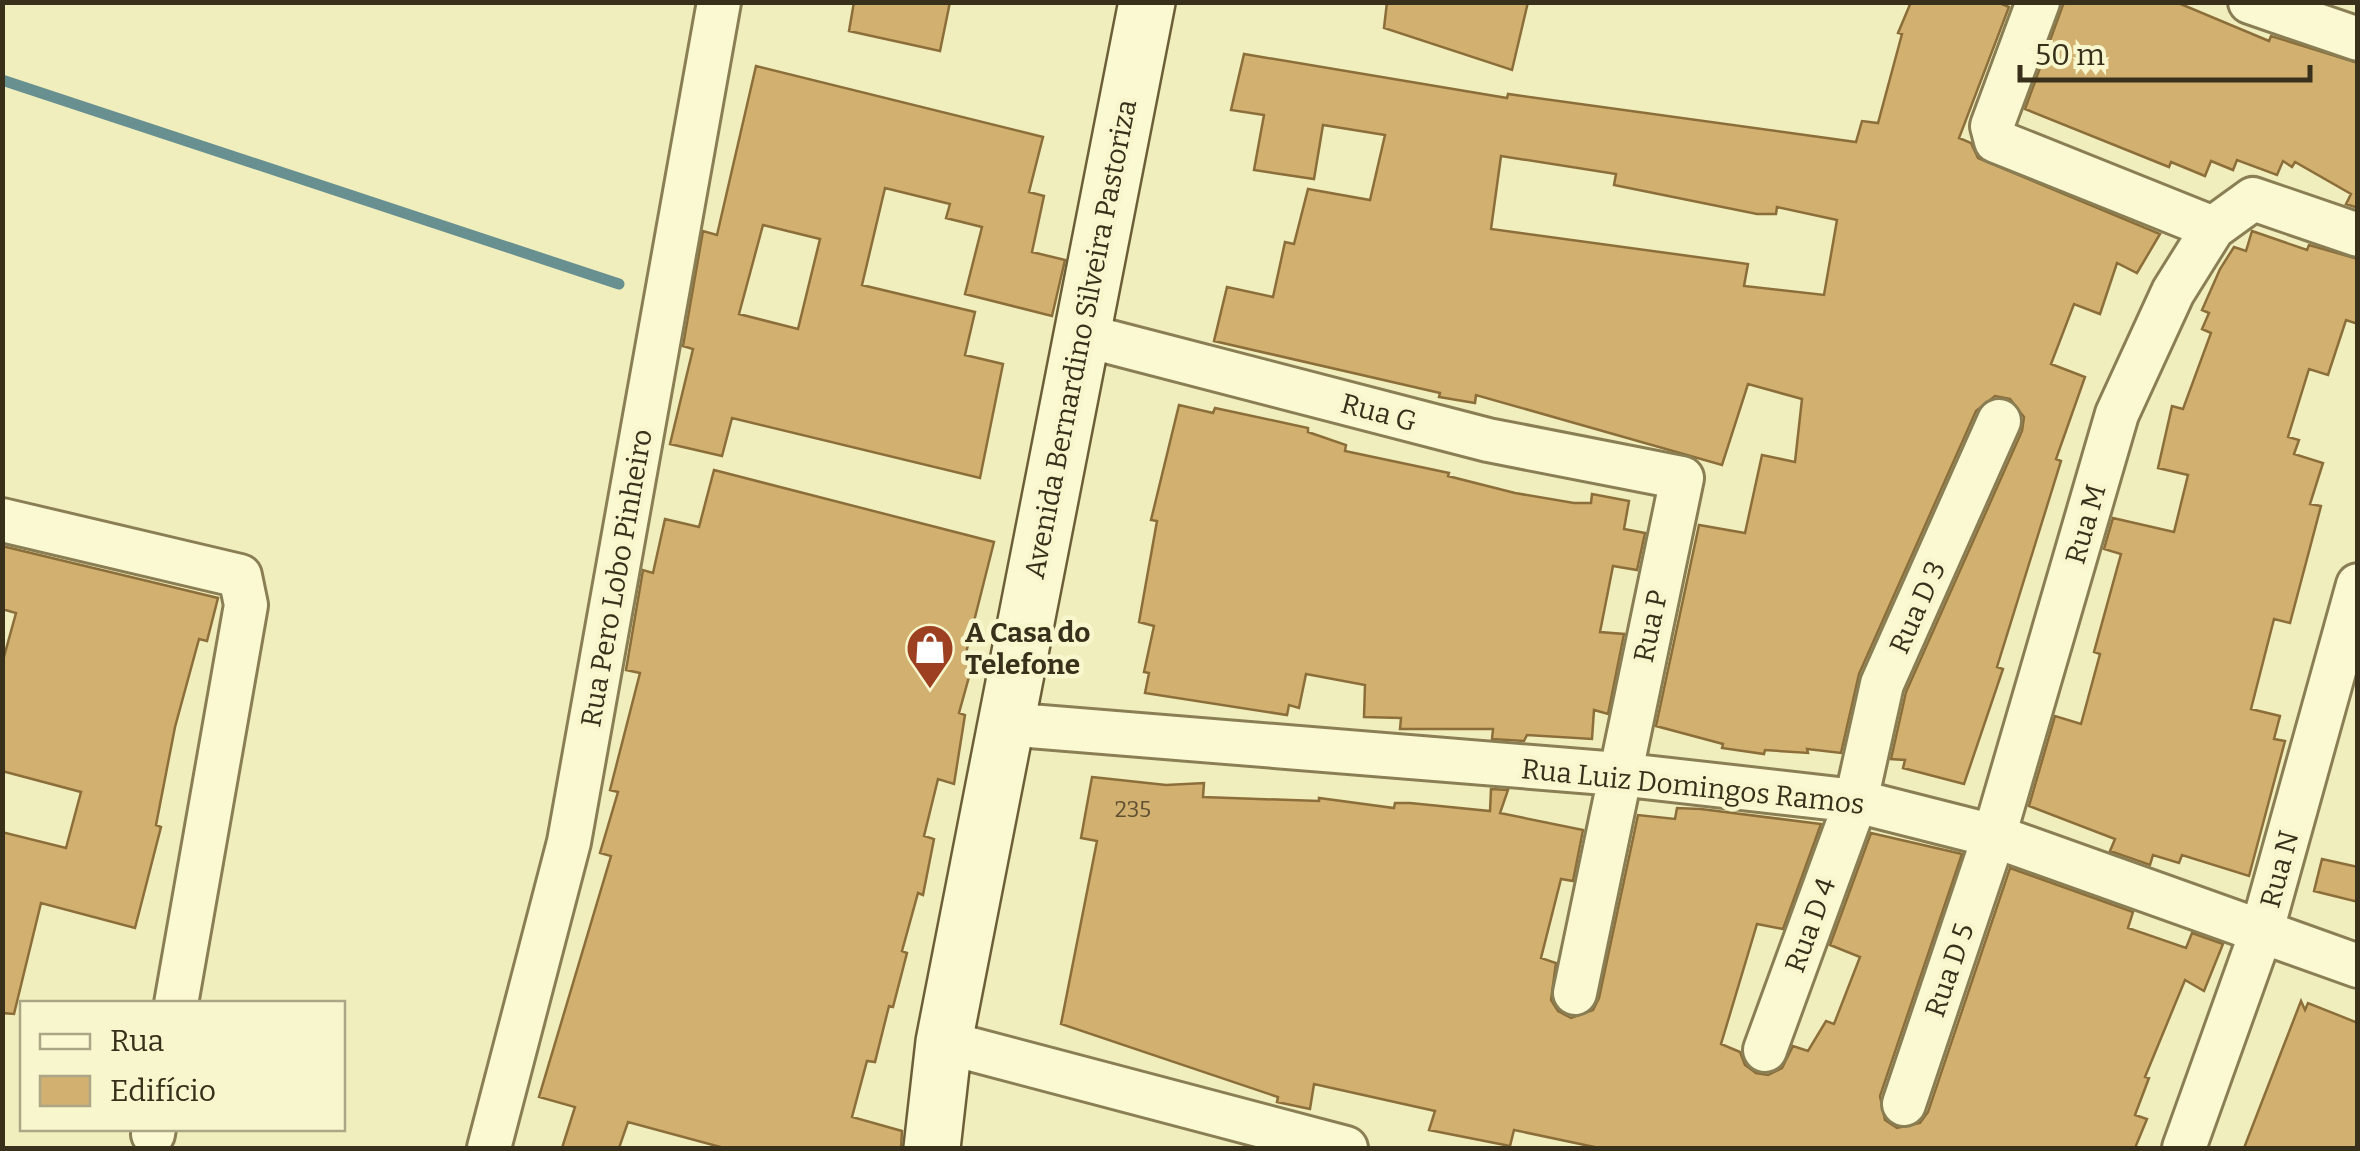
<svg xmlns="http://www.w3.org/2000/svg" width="2360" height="1151" font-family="Bitter,serif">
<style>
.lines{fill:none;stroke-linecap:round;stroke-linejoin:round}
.stream{stroke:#689090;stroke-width:11}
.building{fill:#d2b170;stroke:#8b6e39;stroke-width:2.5;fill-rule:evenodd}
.minor-casing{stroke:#8a7e55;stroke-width:48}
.secondary-casing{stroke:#6c5f38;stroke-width:60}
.minor{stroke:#fbf9d1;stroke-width:42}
.secondary{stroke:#fbf9d1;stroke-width:55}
.labels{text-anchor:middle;stroke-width:9;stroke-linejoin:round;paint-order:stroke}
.number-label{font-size:22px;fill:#5e5030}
.street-label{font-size:28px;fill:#38301b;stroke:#f8f6cd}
.poi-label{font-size:28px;font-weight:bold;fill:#38301b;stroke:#f8f6cd;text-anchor:start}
</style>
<rect width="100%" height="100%" fill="#f1eebd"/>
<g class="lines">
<!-- stream -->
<path class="stream" d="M2,80L619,284"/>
</g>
<!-- building -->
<path class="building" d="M854,2H950L940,51L849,31Z
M1387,2H1528L1512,70L1384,28Z
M1911,2H1997L2009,7L1959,138L1971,143L1978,158L2160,234L2137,273L2117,263L2100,314L2074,304L2051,364L2085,377L2056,459L2061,461L1997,667L2003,669L1964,784L1903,768L1905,760L1891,759L1906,692L2022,431L2024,417L2010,399L1995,396L1976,411L1859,674L1841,753L1807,749L1808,753L1765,750L1764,754L1722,748L1723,744L1656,726L1699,525L1745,533L1762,455L1795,462L1802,399L1748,384L1722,465L1476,395L1475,403L1439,397L1440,393L1214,341L1227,287L1273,297L1285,242L1294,244L1308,189L1370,200L1385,135L1323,125L1314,179L1254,170L1264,115L1231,110L1244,54L1507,98L1508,94L1856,142L1862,121L1878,123L1902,34L1898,33ZM1501,156L1616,174L1614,185L1757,214H1776L1777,207L1837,220L1824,295L1744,286L1748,264L1491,229Z
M2064,2H2176L2269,41L2271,36L2358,63V208L2346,204L2351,194L2295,162L2292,167L2283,161L2277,175L2237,160L2233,170L2211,161L2205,176L2171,162L2169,167L2025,109Z
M756,66L1043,137L1029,192L1044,196L1032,252L1065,260L1052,316L965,294L982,227L946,218L950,204L885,188L862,285L975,312L965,355L1003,364L980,478L732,418L722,456L670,444L693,349L683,346L703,231L717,235ZM763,225L820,239L798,329L739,314Z
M2252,231L2307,250L2309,245L2358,259V324L2346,320L2328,375L2309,369L2288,437L2299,440L2294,454L2323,463L2310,504L2321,506L2290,623L2274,619L2251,709L2280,716L2274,739L2285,741L2249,876L2182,855L2179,863L2153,855L2150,865L2110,851L2115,839L2029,806L2055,716L2081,724L2100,654L2094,652L2121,554L2104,549L2113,518L2174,532L2188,475L2158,468L2172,406L2183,409L2211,333L2202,329L2209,313L2202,310L2220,269L2234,247L2246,251Z
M1179,405L1213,413L1215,408L1308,428V432L1346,445L1345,451L1449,473L1448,476L1515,493L1574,503H1591L1592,494L1629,501L1624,529L1645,533L1637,570L1613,566L1600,632L1624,634L1608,714L1594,710L1592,739L1527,735L1524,741L1492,739L1493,729H1400L1401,718L1364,717L1365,685L1306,674L1299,708L1289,705L1287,715L1145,693L1149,673L1144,672L1154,626L1139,622L1157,521L1151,520Z
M714,470L994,542L965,657L974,659L959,713L965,715L954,784L938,779L924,836L934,839L923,895L918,893L902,951L907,953L893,1007L889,1006L875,1062L867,1061L852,1117L902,1131L901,1148H724L628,1122L619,1148H562L575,1107L539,1097L611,856L600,853L618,792L610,790L640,673L626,670L643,570L653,573L665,519L699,527Z
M2,546L218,598L207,641L199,639L175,727L156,825L161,827L135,928L41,903L14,1014L2,1013V832L66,848L81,792L2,771V664L16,613L2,609Z
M1092,777L1166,785L1204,783L1203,797L1319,801V798L1394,808L1395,803H1410L1490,811L1491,789L1508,790L1500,813L1583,830L1573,881L1561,879L1541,958L1556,963L1551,1000L1558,1011L1571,1018L1593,1010L1599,998L1638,815L1675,819L1677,808L1701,809L1821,824L1783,929L1757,924L1721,1044L1740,1052L1745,1065L1756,1073L1768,1075L1782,1068L1793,1046L1808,1051L1826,1021L1834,1024L1860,957L1830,945L1871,833L1962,854L1880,1096L1885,1120L1897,1128L1920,1123L1928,1112L2010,868L2133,912L2128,928L2186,948L2192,933L2223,944L2204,991L2185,980L2145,1077L2149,1078L2135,1115L2147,1119L2135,1148H1599L1514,1130L1510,1146L1429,1130L1435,1111L1314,1084L1310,1109L1277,1102L1278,1097L1061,1024L1097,841L1081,838Z
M2322,859L2358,867V902L2314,891Z
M2301,1001L2305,1010L2308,1003L2358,1023V1148H2244Z"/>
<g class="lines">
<!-- minor casing -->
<g class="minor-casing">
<path id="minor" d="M2038,2L1992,126L1996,141L2213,228
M2250,2L2358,39
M1079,334L1488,440L1682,478L1575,993
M2,520L240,576L246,605L176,1004
M1005,724L1618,774L1856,801L1994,836L2358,966
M944,1042L1346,1148
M1765,1050L1856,801L1882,684L1999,421
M1904,1104L1994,836L2117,414L2173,292L2213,228L2253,199L2358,235
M153,1134L154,1128
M489,1148L569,842L719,2
M2184,1148L2262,930L2358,585"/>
</g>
<!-- secondary casing -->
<g class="secondary-casing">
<path id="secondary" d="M932,1148L944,1042L1147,2"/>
</g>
<!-- minor -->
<use href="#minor" class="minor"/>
<!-- secondary -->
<use href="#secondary" class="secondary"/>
</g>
<!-- icons -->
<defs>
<g id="shop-pin" transform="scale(2.5)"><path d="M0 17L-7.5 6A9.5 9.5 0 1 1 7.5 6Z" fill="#9d3f21" stroke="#f8f6cd"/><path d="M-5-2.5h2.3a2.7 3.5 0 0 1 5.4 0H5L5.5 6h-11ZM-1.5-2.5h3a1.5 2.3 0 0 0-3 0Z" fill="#fff"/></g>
</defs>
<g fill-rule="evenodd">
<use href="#shop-pin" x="930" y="648"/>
</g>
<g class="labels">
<!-- number labels -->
<g class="number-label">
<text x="1133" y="817">235</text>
</g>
<!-- street labels -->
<g class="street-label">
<text transform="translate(1080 339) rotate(-79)" y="10">Avenida Bernardino Silveira Pastoriza</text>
<text transform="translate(1379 412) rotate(15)" y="10">Rua G</text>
<text transform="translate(2085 524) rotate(-74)" y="10">Rua M</text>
<text transform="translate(616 578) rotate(-80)" y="10">Rua Pero Lobo Pinheiro</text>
<text transform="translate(1917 607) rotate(-66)" y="10">Rua D 3</text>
<text transform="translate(1650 626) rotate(-78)" y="10">Rua P</text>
<text transform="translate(1693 786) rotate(6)" y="10">Rua Luiz Domingos Ramos</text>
<text transform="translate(2279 869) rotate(-75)" y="10">Rua N</text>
<text transform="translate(1810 925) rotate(-70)" y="10">Rua D 4</text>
<text transform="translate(1949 970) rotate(-71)" y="10">Rua D 5</text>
</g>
<!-- poi labels -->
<g class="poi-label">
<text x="965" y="642">A Casa do<tspan x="965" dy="32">Telefone</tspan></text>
</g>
</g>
<!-- border -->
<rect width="2360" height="1151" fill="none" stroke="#38301b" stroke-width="10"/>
<!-- legend -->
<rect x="20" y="1001" width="325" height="130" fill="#f8f6cd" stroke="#aba786" stroke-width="2.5"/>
<rect x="40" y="1034" width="50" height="15" fill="#fbf9d1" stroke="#aba786" stroke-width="2.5"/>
<text x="110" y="1051" font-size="30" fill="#38301b">Rua</text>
<rect x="40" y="1076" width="50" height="30" fill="#d2b170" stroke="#aba786" stroke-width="2.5"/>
<text x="110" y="1101" font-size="30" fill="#38301b">Edifício</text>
<!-- scale -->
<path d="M2020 65v15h290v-15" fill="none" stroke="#38301b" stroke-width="5"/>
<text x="2035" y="65" font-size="30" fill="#38301b" stroke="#f8f6cd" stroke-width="8" paint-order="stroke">50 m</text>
</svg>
